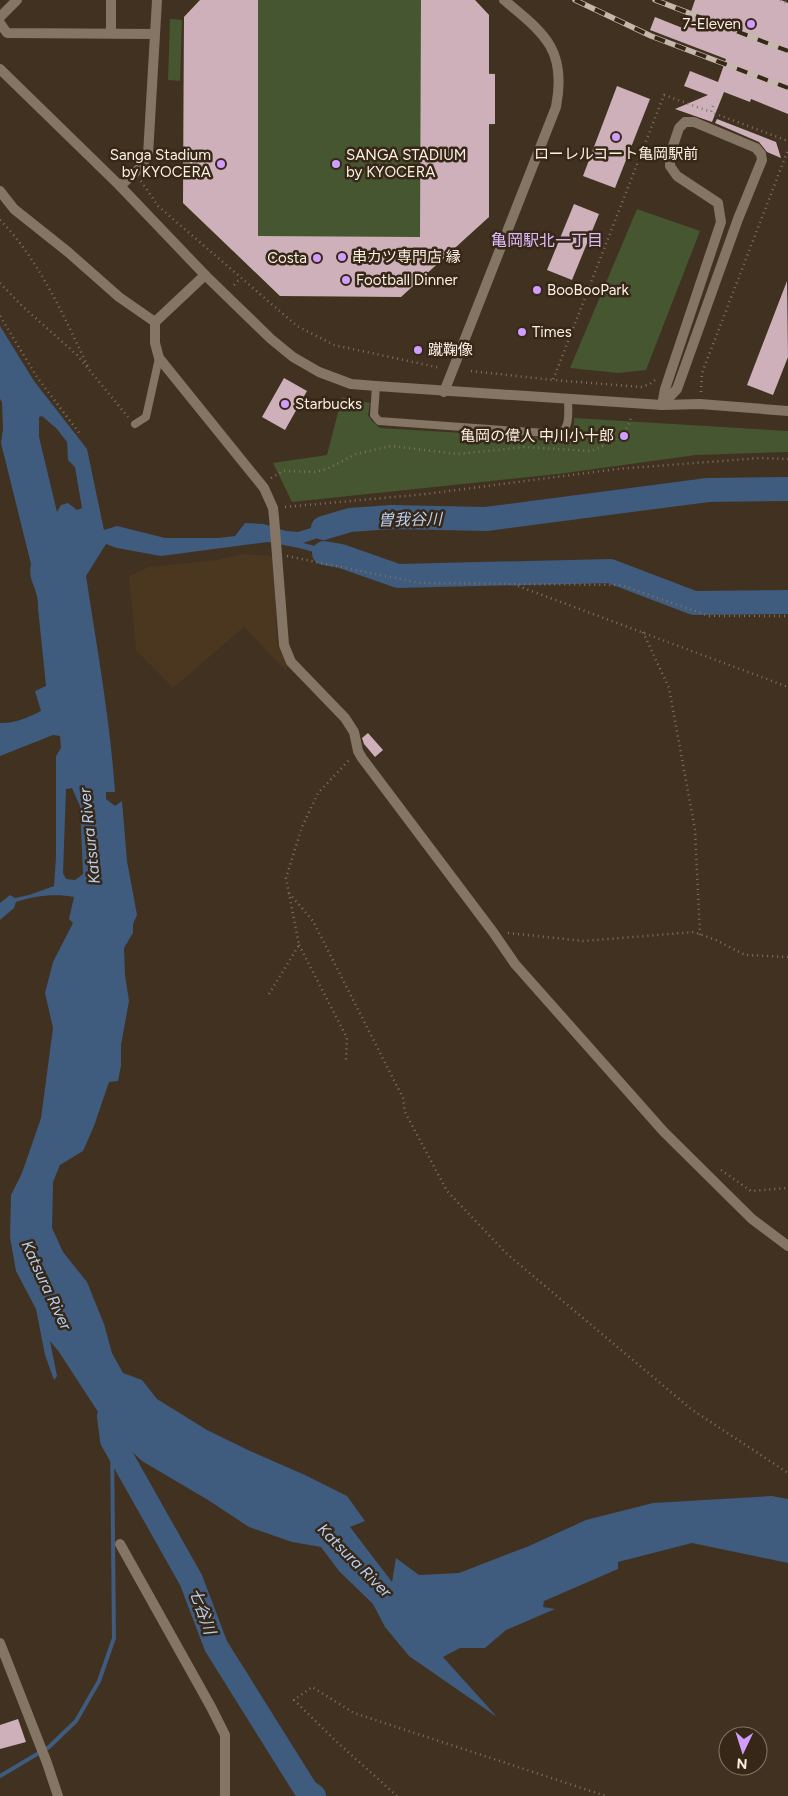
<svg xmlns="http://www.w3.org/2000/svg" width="788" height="1796" font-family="Figtree,'Noto Sans JP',sans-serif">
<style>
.built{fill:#4b3620}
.green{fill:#455631}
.water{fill:#3f5b7e;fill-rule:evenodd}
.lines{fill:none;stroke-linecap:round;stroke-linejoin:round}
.stream{stroke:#3f5b7e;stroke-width:4}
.river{stroke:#3f5b7e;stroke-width:24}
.building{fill:#cdb0b9}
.path{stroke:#807263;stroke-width:2.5;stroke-dasharray:1 4;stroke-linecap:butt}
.service{stroke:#847565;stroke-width:8}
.minor{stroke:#847565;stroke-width:10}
.tertiary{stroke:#847565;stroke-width:10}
.rail-casing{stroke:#c4b8ac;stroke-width:5.5}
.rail{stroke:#372717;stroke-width:4;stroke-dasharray:11;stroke-linecap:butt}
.poi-dot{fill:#d19dfe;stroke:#372717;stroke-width:2}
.labels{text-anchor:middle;stroke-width:5;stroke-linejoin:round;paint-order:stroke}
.poi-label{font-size:15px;fill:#faf0e5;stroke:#372717;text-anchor:start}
.neighbourhood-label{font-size:16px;fill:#debbff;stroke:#372717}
.water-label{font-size:16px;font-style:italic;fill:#b3d0f3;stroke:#372717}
</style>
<rect width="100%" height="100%" fill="#413121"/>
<!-- built -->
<path class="built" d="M243,554L274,556L277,644L288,666L286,671L244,627L173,688L136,650L129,576L149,567L216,560Z"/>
<!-- green -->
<path class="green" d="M200,0H475L489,15V73L495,74V124L489,125V217L280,296L183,203L184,17Z
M170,19L182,20L180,81L168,80Z
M637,209L700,231L646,370L618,373L570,368Z
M342,397L370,403L368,415L372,421L380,428L562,439C571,433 575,429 574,418L788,431V452L696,455L558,474L292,502L273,463L327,455Z"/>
<!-- water -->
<path class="water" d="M0,326L34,381L87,449L104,530L117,526L165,538H219L235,536L245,523L264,524L286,531L298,532L355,514L354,524L339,528L336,532L303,543L340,552L355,558L354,563L299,548L268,542L161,556L117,548L106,544L86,576C97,648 110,719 115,792H106V799L115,806L122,801L127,861L137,915L133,924V933L124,948L125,975L129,1001L121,1045V1066L118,1081L109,1082L94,1126L83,1151L60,1165L53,1182L52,1228L63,1252L87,1282L104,1324L112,1353L123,1373L142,1380L157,1399L207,1430L250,1451L305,1475L347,1496L365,1521L350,1527L392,1582L396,1558L419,1575L459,1573L529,1546L586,1520L653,1503L772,1496L788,1499V1563L692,1543L618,1562V1569L544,1601L543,1607L555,1609L506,1630L485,1648H460L443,1657L497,1717L409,1656L385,1627L373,1604L339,1571L321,1547L292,1542L249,1527L208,1500L142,1461L127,1447L126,1449L160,1507L157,1515L129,1473L102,1418L59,1352L50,1341L57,1376L54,1380L45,1355L36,1309L16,1271L10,1237L11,1195L22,1173L41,1118L53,1028L45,993L53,962L73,923L69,919L74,897C55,893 34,896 16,902L14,908L0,920V903L10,895L15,898L29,895L54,886L56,857V756L61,748L60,736L53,735L0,756V723C14,724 29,717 41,711L35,691L46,686L38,608C39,588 27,582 31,564L1,443L3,429L2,402L0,399ZM42,416L57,429L67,442L68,460L75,467L82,508L77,510L68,503L61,505L57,512L39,437V417ZM72,788L80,806L83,874L75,880L66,879L63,873L66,789Z"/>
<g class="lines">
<!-- stream -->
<path class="stream" d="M0,1776L49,1747L76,1721L99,1681L114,1638L112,1440"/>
<!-- river -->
<path class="river" d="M323,528L350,520L391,517L486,519L708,490L788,489
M324,553L341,556L398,576L610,571L694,603L788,602
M109,1416L112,1440L191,1580L216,1646L306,1790L314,1796"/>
</g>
<!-- building -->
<path class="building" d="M200,0H258V236L420,237L421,0H475L489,15V74H495V124H489V217L401,297L280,296L183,203L184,17Z
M695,0H781L788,3V114L751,99L750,102L724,92L712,122L675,109L708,95L684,86L690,71L718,82L726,59L650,30L655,17L685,29Z
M617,86L650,99L615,188L583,176Z
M717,119L776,142L781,158L767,152L759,142L715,123Z
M574,204L599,214L572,280L547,270Z
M787,281L788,357L773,395L747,385Z
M284,378L307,391L285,430L262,417Z
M368,733L383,750L375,757L364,744L362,738Z
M18,1719L26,1742L0,1749V1725Z"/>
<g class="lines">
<!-- path -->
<path class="path" d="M780,0L788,3
M713,106L711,112L788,141
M141,181L158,206L297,326L334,345L441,368
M0,220C38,258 65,318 88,367
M0,283L21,305L77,355L128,417
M234,285L241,278
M0,316L37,377L80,434
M471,371L553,380
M655,380L650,384L641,387L553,380L664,95L711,112
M701,392L702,373L788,150
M271,478L283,471L315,472L327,469L356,454L391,446L458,454L525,447L591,451C607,445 629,435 631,416
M285,507L426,494L617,469L760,458L788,459
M287,556L420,583L621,585L709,616H788
M518,586L788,687
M643,632L669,688L695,830L700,935
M289,893L313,921L403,1098L405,1112L447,1191L507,1254L691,1409L788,1473
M508,933L584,941L694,932L716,940L745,955L788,957
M299,945L347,1038L346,1060
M269,994L299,945L286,878L302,827L318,793L350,759
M721,1170L751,1191L788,1188
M397,1796L338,1743L294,1700L312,1687L354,1713L606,1796"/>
<!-- service -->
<path class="service" d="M376,386L374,415L379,421L559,434C571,428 568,411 568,399
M135,424L146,417L159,358"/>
<!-- minor -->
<path class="minor" d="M0,17L17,0
M0,23L7,33L155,34
M111,33V0
M685,122H694L756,148L761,154L762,160L738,219L677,389L662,405L665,389L721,222L718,203L677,176L670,166V155L679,128Z
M120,186L141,167L148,155L157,0
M0,191L14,209L68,252L119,297L155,322
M205,275L155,322V343L159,358L264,488L273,508L274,517L284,645L291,662L345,718L354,732L358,751L362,758L493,932L515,964L664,1132L752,1219L788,1246
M444,392L556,107C567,50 545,34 504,0
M120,1544L211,1707L225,1735V1796"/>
<!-- tertiary -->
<path class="tertiary" d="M0,69L120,186L205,275L271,339L293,357L319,372L351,384L376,386L662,405L700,404L788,411
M0,1643L47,1763L58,1796"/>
<!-- rail casing -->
<g class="rail-casing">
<path id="rail" d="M575,0L651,36L788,88
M655,0L788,51"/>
</g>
<!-- rail -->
<use href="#rail" class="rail"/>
</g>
<!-- markers -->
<g class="poi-dot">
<circle cx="751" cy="24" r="5"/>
<circle cx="616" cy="137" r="5"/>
<circle cx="221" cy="164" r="5"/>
<circle cx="336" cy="164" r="5"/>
<circle cx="342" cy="257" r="5"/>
<circle cx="317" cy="258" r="5"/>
<circle cx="346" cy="280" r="5"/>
<circle cx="537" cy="290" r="5"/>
<circle cx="522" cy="332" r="5"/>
<circle cx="418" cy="350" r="5"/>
<circle cx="285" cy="404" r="5"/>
<circle cx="624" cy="436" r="5"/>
</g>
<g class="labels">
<!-- poi labels -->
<g class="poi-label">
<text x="741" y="29" text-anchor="end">7-Eleven</text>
<text x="616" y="159" text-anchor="middle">ローレルコート亀岡駅前</text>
<text x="211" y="160" text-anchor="end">Sanga Stadium<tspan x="211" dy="17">by KYOCERA</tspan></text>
<text x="346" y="160">SANGA STADIUM<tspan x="346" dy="17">by KYOCERA</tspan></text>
<text x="352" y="262">串カツ専門店 縁</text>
<text x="307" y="263" text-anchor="end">Costa</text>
<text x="356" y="285">Football Dinner</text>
<text x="547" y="295">BooBooPark</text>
<text x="532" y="337">Times</text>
<text x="428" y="355">蹴鞠像</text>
<text x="295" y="409">Starbucks</text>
<text x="614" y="441" text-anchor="end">亀岡の偉人 中川小十郎</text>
</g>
<!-- neighbourhood labels -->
<g class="neighbourhood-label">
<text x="547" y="246">亀岡駅北一丁目</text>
</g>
<!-- water labels -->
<g class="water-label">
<text transform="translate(410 519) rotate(-1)" y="6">曽我谷川</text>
<text transform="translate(89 836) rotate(-96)" y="6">Katsura River</text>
<text transform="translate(47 1285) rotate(65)" y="6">Katsura River</text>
<text transform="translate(355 1560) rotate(45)" y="6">Katsura River</text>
<text transform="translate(203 1611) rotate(70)" y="6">七谷川</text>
</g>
</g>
<!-- north arrow -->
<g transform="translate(743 1751) rotate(184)"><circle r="24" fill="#372717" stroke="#857769"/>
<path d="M0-4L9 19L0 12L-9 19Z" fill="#d19dfe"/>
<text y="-8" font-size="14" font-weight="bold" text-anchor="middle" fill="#faf0e5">N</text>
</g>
</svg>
